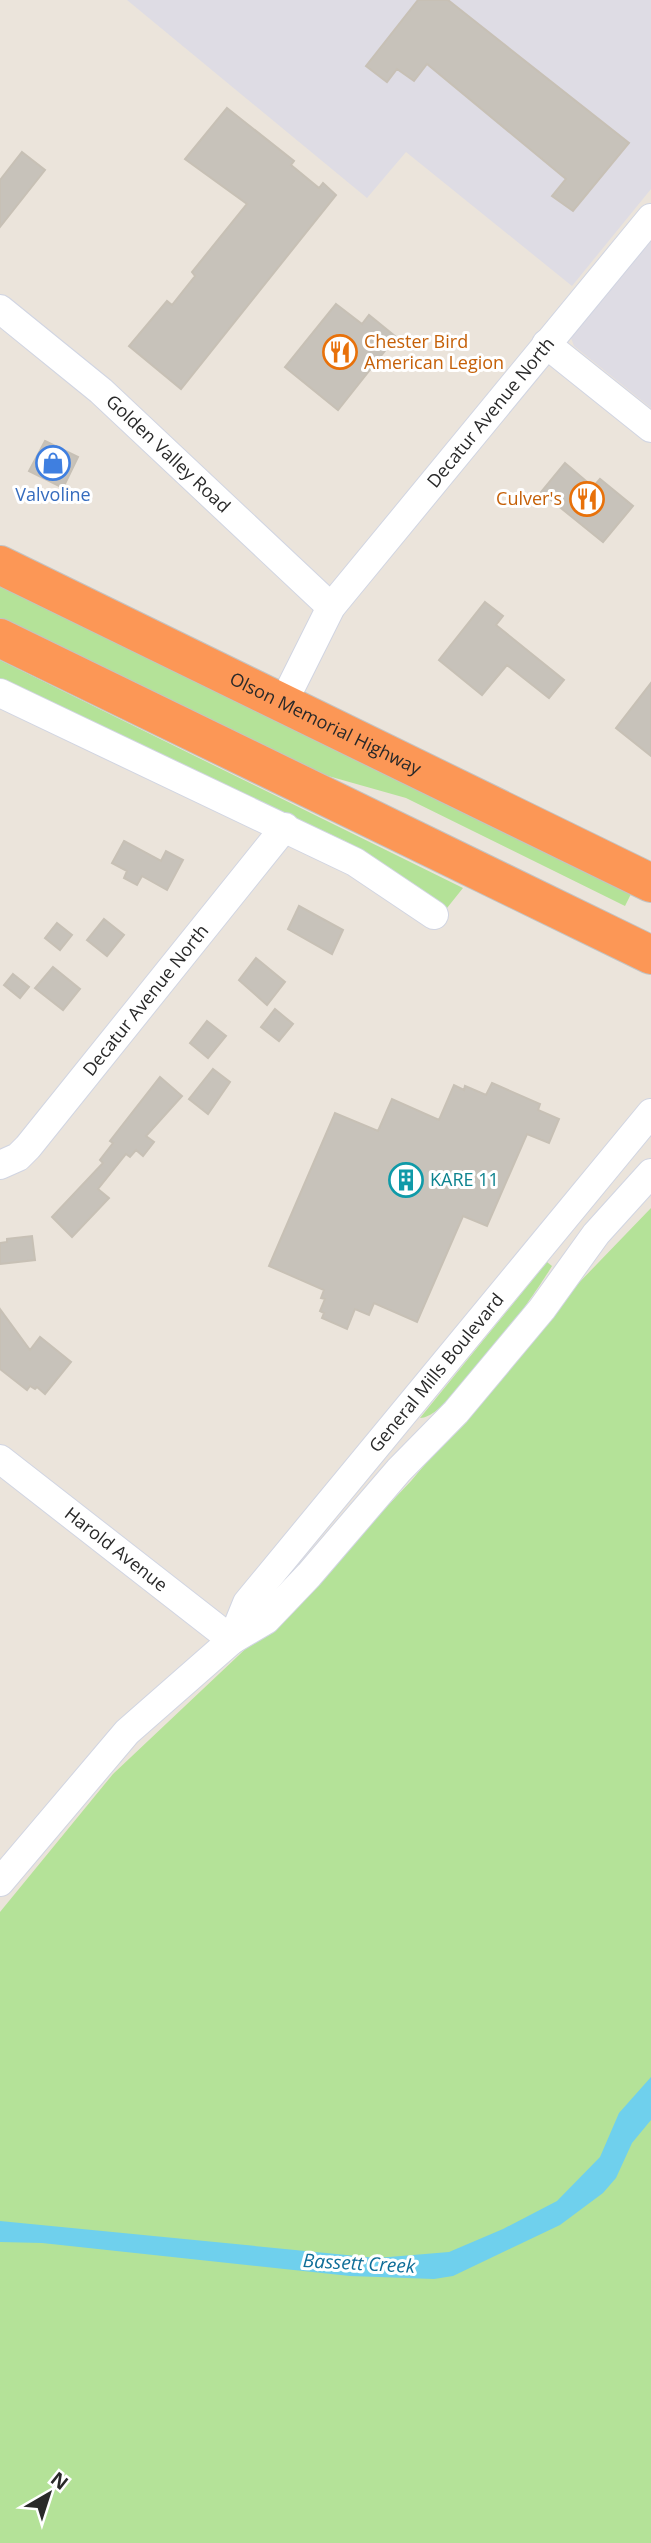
<svg xmlns="http://www.w3.org/2000/svg" width="651" height="2543" font-family="'Open Sans',sans-serif">
<style>
.industrial{fill:#dedce4}
.green{fill:#b4e298}
.water{fill:#6fd0ed}
.building{fill:#c7c2ba;stroke:#c7c0b5;stroke-width:2}
.lines{fill:none;stroke-linecap:round;stroke-linejoin:round}
.minor-casing{stroke:#d1d5e2;stroke-width:30}
.highway-casing{stroke:#c3c3c3;stroke-width:40}
.minor{stroke:#fff;stroke-width:28}
.highway{stroke:#fc9756;stroke-width:38}
.labels{text-anchor:middle;stroke-width:6;stroke-linejoin:round;paint-order:stroke}
.food-label{font-size:18px;fill:#c56008;stroke:#fff;text-anchor:start}
.street-label{font-size:18px;fill:#292929;stroke:#fff}
.shop-label{font-size:18px;fill:#366cbe;stroke:#fff}
.culture-label{font-size:18px;fill:#0d838f;stroke:#fff;text-anchor:start}
.water-label{font-size:19px;font-style:italic;fill:#0f6e98;stroke:#fff}
</style>
<rect width="100%" height="100%" fill="#ebe4db"/>
<!-- industrial -->
<path class="industrial" d="M127,0H651V189L572,286L406,152L367,198Z
M651,233V408L574,346L571,338L573,329Z"/>
<!-- green -->
<path class="green" d="M0,581L633,890L625,906L406,798L314,772L0,622Z
M0,660L463,888L447,908L390,868L345,841L0,681Z
M651,1208V2543H0V1912L113,1774L312,1586L411,1481L571,1291Z
M547,1262L552,1266C536,1293 448,1420 420,1418Z"/>
<!-- water -->
<path class="water" d="M651,2077V2120L632,2143L616,2178L603,2193L560,2225L453,2276L434,2279L350,2276L42,2243L0,2242V2221L377,2258L449,2252L503,2229L557,2201L600,2157L619,2113Z"/>
<!-- building -->
<path class="building" d="M418,0H448L629,143L573,211L552,196L566,179L427,64L414,81L397,69L387,82L366,66Z
M227,108L294,161L291,165L319,188L323,183L336,195L181,389L129,346L167,301L172,305L195,276L192,272L247,204L185,159Z
M22,152L45,170L0,227V180Z
M336,304L362,324L369,315L396,337L338,410L285,367Z
M45,441L78,457L63,488L29,471Z
M565,463L593,487L600,479L633,506L603,542L541,492Z
M485,602L503,616L496,625L564,680L549,698L507,665L482,695L439,660Z
M651,683V756L616,728Z
M124,841L161,861L166,851L183,860L167,890L142,876L137,885L124,878L127,871L112,863Z
M299,906L343,930L332,954L288,929Z
M104,919L124,935L107,956L87,940Z
M57,923L72,935L60,950L45,938Z
M256,958L285,982L267,1005L239,980Z
M53,967L80,989L63,1010L35,988Z
M13,974L29,987L20,998L4,985Z
M275,1009L293,1024L279,1041L261,1027Z
M207,1021L226,1036L208,1058L190,1043Z
M213,1069L230,1082L208,1114L189,1099Z
M160,1077L182,1096L146,1136L154,1142L143,1156L136,1150L130,1157L126,1154L98,1189L109,1198L72,1237L52,1217L103,1163L100,1160L113,1143L110,1141Z
M492,1083L540,1104L538,1110L559,1119L549,1143L527,1134L487,1226L463,1216L417,1322L374,1303L369,1315L355,1309L347,1329L322,1318L324,1313L320,1311L325,1299L321,1298L324,1290L269,1266L335,1113L378,1131L392,1099L439,1120L454,1085L464,1090L465,1086L486,1095Z
M32,1236L35,1260L0,1264V1243L7,1242V1239Z
M0,1309L30,1350L40,1337L71,1362L45,1394L37,1387L35,1389L30,1386L27,1390L0,1369Z"/>
<g class="lines">
<!-- minor casing -->
<g class="minor-casing">
<g id="minor">
<path id="s1" d="M0,309L101,391L331,607"/>
<path d="M546,344L651,428"/>
<path d="M0,693L355,862L434,915"/>
<path id="s2" d="M283,703L331,607L651,218"/>
<path id="s3" d="M0,1165L18,1157L28,1147L285,827"/>
<path id="s4" d="M0,1459L232,1640"/>
<path id="s5" d="M232,1640L247,1603L651,1113"/>
<path d="M0,1882L127,1732L232,1640L266,1620L309,1575L399,1470L456,1412L542,1309L596,1234L651,1173"/>
</g>
</g>
<!-- highway casing -->
<g class="highway-casing">
<g id="highway">
<path id="s6" d="M0,565L651,883"/>
<path d="M0,638L651,955"/>
</g>
</g>
<!-- minor -->
<use href="#minor" class="minor"/>
<!-- highway -->
<use href="#highway" class="highway"/>
</g>
<!-- icons -->
<defs>
<g id="restaurant-ring" transform="scale(1.75)"><circle r="9.5" fill="#fff" stroke="#e8710a" stroke-width="1.5"/><path d="M-5-6h1v4h1v-4h1v4h1v-4h1v5L-1.5 .5V6h-2V.5L-5-1ZM5-6V6H3V1.5H1.5Q1.5-4 5-6Z" fill="#e8710a"/></g>
<g id="shop-ring" transform="scale(1.75)"><circle r="9.5" fill="#fff" stroke="#3f7fe0" stroke-width="1.5"/><path d="M-5-2.5h2.3a2.7 3.5 0 0 1 5.4 0H5L5.5 6h-11ZM-1.5-2.5h3a1.5 2.3 0 0 0-3 0Z" fill="#3f7fe0"/></g>
<g id="building-ring" transform="scale(1.75)"><circle r="9.5" fill="#fff" stroke="#0f9aa8" stroke-width="1.5"/><path d="M-4-6H4V6H1V3H-1V6H-4ZM-2.5-4.3h1.7v1.8h-1.7ZM.8-4.3h1.7v1.8H.8ZM-2.5-1h1.7V.8h-1.7ZM.8-1h1.7V.8H.8Z" fill="#0f9aa8"/></g>
</defs>
<g fill-rule="evenodd">
<use href="#restaurant-ring" x="340" y="352"/>
<use href="#shop-ring" x="53" y="463"/>
<use href="#restaurant-ring" x="587" y="499"/>
<use href="#building-ring" x="406" y="1180"/>
</g>
<g class="labels">
<!-- food labels -->
<g class="food-label">
<text x="364" y="348">Chester Bird<tspan x="364" dy="21">American Legion</tspan></text>
<text x="562" y="505" text-anchor="end">Culver's</text>
</g>
<!-- street labels -->
<g class="street-label">
<text dy="6" stroke="none"><textPath href="#s2" startOffset="359">Decatur Avenue North</textPath></text>
<text dy="6" stroke="none"><textPath href="#s1" startOffset="222">Golden Valley Road</textPath></text>
<text dy="6" stroke="none"><textPath href="#s6" startOffset="362">Olson Memorial Highway</textPath></text>
<text dy="6" stroke="none"><textPath href="#s3" startOffset="222">Decatur Avenue North</textPath></text>
<text dy="6" stroke="none"><textPath href="#s5" startOffset="338">General Mills Boulevard</textPath></text>
<text dy="6" stroke="none"><textPath href="#s4" startOffset="147">Harold Avenue</textPath></text>
</g>
<!-- shop labels -->
<g class="shop-label">
<text x="53" y="501">Valvoline</text>
</g>
<!-- culture labels -->
<g class="culture-label">
<text x="430" y="1186">KARE 11</text>
</g>
<!-- water labels -->
<g class="water-label">
<text transform="translate(359 2263) rotate(3)" y="7">Bassett Creek</text>
</g>
</g>
<!-- north arrow -->
<g transform="translate(49 2494) rotate(39)" stroke="#ffffff" stroke-width="5" paint-order="stroke">
<path d="M0-5L12 26L0 18L-12 26Z" fill="#292929"/>
<text y="-10" font-size="19" font-weight="bold" text-anchor="middle" fill="#292929">N</text>
</g>
</svg>
